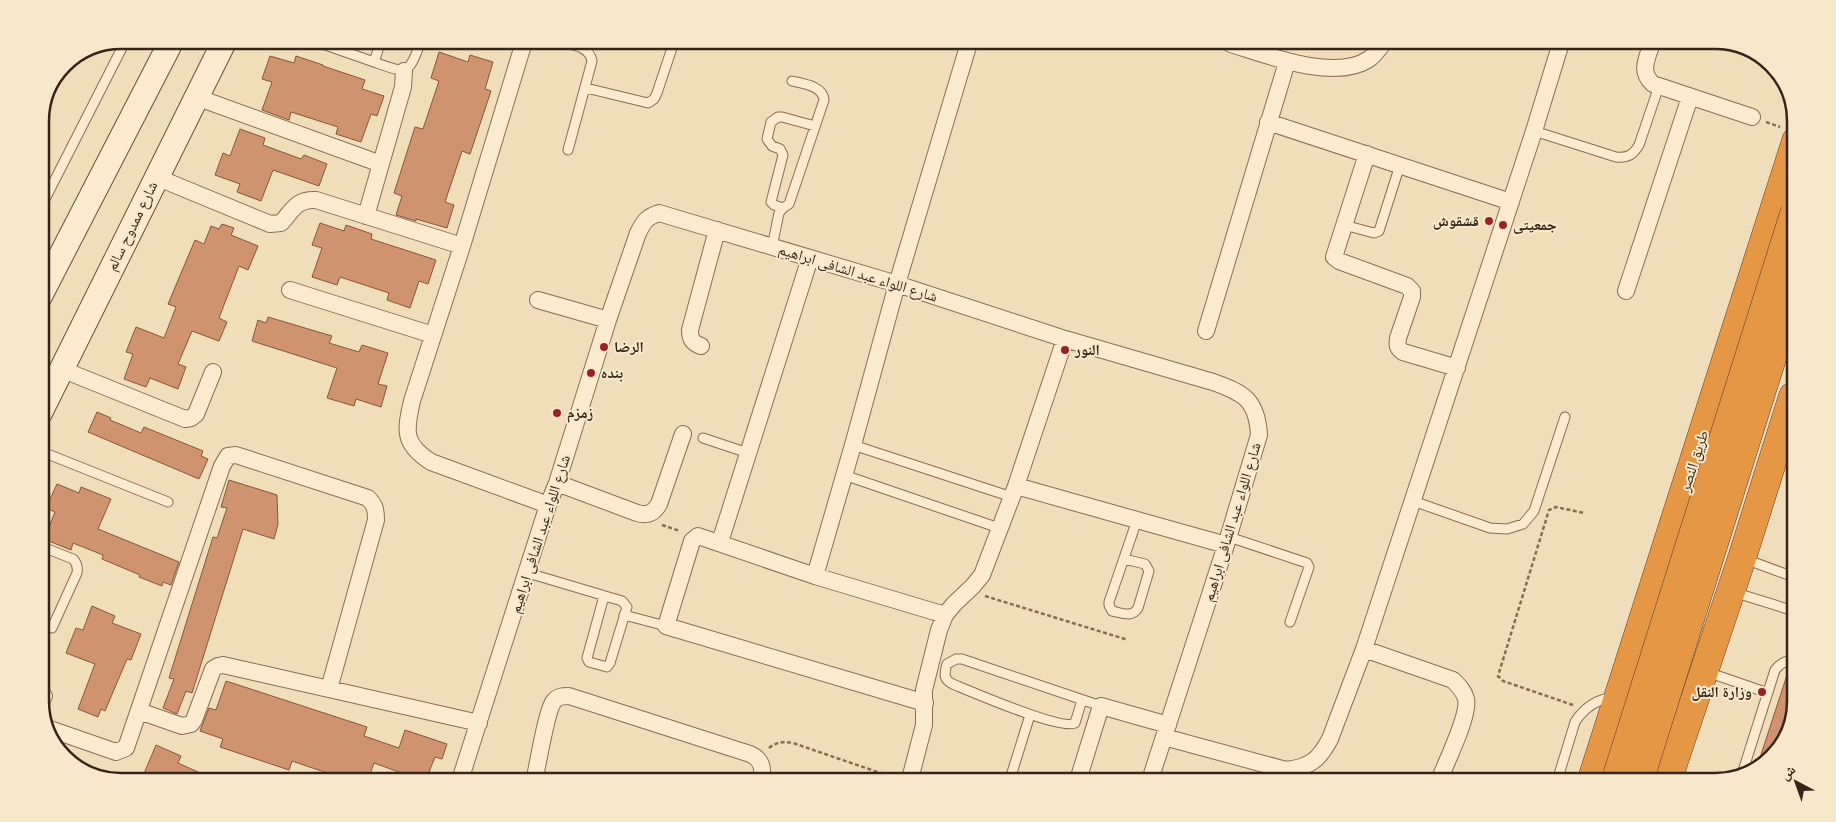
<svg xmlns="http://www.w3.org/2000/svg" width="1836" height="822" font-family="'Times New Roman','Noto Naskh Arabic',serif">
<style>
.building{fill:#d0936f;stroke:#885539}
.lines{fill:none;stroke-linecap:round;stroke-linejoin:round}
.lane-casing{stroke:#886d54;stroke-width:11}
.street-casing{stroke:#886d54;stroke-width:18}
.secondary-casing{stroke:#694e38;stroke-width:26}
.highway-casing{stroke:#553b2a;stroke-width:29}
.path{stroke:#886d54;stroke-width:2.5;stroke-dasharray:4 2.5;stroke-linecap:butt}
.lane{stroke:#faebcf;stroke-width:9}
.street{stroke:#faebcf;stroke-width:16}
.secondary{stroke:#faebcf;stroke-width:24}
.highway{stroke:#e59746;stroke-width:28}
.highway-bridge-casing{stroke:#553b2a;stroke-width:29;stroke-linecap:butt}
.highway-bridge{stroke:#e59746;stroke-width:28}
.poi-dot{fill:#992228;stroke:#f7e8cb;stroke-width:2}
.labels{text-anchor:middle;stroke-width:4;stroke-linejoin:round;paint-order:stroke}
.poi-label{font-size:15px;font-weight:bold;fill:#36261a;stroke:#f7e8cb;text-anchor:start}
.street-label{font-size:15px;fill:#36261a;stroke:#f7e8cb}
.rim{fill:none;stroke:#36261a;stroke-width:2.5}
</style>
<rect width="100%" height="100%" fill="#f0debb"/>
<!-- building -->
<path class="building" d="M439,52L468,62L470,55L493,62L485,89L491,91L470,154L462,151L445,202L454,205L447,228L416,219V221L396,215L402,196L394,193L415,127L423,129L439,81L431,78Z
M270,56L294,63L296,56L323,65V66L365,80L362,89L384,96L377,116L371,114L361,142L336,134L338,127L291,112L289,120L262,110L272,82L262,79Z
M240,129L265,138L263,145L301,159L304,155L327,164L319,186L273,170L261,201L237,192L240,184L215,175L223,153L230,156Z
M320,223L344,231L346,225L372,234L371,239L436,260L428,284L419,281L410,308L387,300L389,293L340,277L337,285L312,277L322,248L312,245Z
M222,224L234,228L231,235L258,246L248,270L239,266L219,318L227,322L219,341L192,331L178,364L186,367L178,389L150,378L146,387L124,379L133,354L126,352L136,327L164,338L176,307L168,304L195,240L204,244L211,226L219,229Z
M268,317L332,336L329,343L359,352L362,345L388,353L378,384L387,386L381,407L356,399L354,406L327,398L337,368L252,341L258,320L266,323Z
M97,412L111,418L110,420L141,433L144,427L203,451L201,456L208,459L199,479L88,432Z
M229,480L277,495L278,524L274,539L243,529L192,693L186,691L177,714L163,708L174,679L169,678L213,537L217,538L227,508L221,507Z
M57,484L79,493L81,487L111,499L98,529L179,562L171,585L163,582L162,586L139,577L140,575L102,559L103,555L73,543L71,550L44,539L55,512L46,508Z
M92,606L115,616L112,623L141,634L131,660L127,659L105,711L101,709L98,717L78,709L95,664L66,653L76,628L83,630Z
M1788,672L1790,673V732L1760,768L1756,770Z
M226,681L367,727L364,736L399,748L405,730L447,744L442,759L435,757L427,777H407V775L374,763L369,777H339L292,761L289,770L220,747L223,739L200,731L209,708L216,710Z
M156,745L181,756L178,763L207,776H143Z"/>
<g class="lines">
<!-- lane casing -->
<g class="lane-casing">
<path id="lane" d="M314,41L374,62
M381,41L374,62C408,74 408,76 421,41
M560,42C573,45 589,46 592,61L568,150
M586,88L648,103L654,99L657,93L674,42
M1534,131L1616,157C1628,158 1633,155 1639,145L1659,86
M783,208L774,205L771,202L783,155L780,149L772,146L767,139L771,122L778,117H782L815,126
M40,209L126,40
M1344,225L1374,233L1379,231L1400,165
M772,247L779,213L783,208L789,204L824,100C823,86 804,84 792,81
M703,438L748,453
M853,445L1012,497
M40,451L168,502
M844,475L999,528
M1413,501L1490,528L1507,529L1523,524L1534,511L1565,417
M1229,537L1307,563L1309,567L1307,573L1290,622
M40,546L73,559C77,563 78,567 77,573L52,628
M1124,559L1145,564L1149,571L1138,608C1132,618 1122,613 1112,611L1109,605V602L1137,520
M1745,559L1791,576
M528,573L622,601L627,607L610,663L607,667L589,662L587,658L604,596
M1733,592L1791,610
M624,615L666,626
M1707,672L1768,693
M1082,700L1075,723C1063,731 972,692 955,685C943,680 944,675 947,664L956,659H962L1101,706
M1673,773L1699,782
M1742,774L1775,670C1779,665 1783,661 1790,661
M1010,779L1030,715
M1557,781L1575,722C1584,708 1597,699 1614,697"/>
</g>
<!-- street casing -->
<g class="street-casing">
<path id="street" d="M524,42L462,246L412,401C405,431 403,444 431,462L548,505
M1231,44C1266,55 1336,82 1369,59C1374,56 1378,49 1382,45
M1651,46C1646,60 1640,73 1653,84L1752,117
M196,97L381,164
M1268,122L1511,202
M1367,154L1334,257L1339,261L1407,286L1412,291V297L1398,338C1397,345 1397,348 1403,352L1457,368
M156,177L270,224L281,223C293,210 296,199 316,200L462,246
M366,216L403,87L404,71
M290,290L433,335
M1626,291L1690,97
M538,300L608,320
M1206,331L1287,62
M701,346C693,343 690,340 690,330L717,230
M61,369L185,419L191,418L196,414L213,372
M557,483L637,513C647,516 654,513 659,504L683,434
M1016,486L1226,545
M720,542L810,258
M815,576L853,445L897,284L969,43
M1364,649L1453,680C1459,686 1464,691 1466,699C1470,715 1445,764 1439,781
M925,703L666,626L692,541L698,536L815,576L945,615
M40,704L44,696
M139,711L182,726L191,724L194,720L213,669L218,666L223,665L479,723
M47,728L116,752L126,748L222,466L228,456L236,455L368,498C375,505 376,510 376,520L329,689
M1164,737L1286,770C1310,767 1319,760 1330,739L1364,649L1534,131L1560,46
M461,777L548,505L557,483L608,320L638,233C644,221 647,217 659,213L897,284L1065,339L1213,382C1244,393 1257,400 1259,435L1226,545L1150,780
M535,777C538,763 547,709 554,701C558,696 563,696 569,696L750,754C761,759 763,766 762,778
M910,779L924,725V690L939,630L945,615L954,604L973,586L982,575L1016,486L1065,339
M1078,780L1101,706L1168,725"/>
</g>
<!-- secondary casing -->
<g class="secondary-casing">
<path id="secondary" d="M40,296L172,40
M40,413L225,40"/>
</g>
<!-- highway casing -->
<g class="highway-casing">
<path id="highway" d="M1591,782L1796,141
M1667,782L1742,558L1793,396"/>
</g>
<!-- path -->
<path class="path" d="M1766,122L1780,127
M662,525L680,531
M985,596L1128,640
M1573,705L1503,681L1498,676L1549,510L1556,507L1584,513
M769,748C777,742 783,741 793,743L895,778"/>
<!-- lane -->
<use href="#lane" class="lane"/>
<!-- street -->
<use href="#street" class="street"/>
<!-- secondary -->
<use href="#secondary" class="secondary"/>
<!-- highway -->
<use href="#highway" class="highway"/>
<!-- highway-bridge casing -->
<g class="highway-bridge-casing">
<path id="highway-bridge" d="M1615,782L1795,211
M1639,782L1794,288"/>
</g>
<!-- highway-bridge -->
<use href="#highway-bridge" class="highway-bridge"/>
</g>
<!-- markers -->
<g class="poi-dot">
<circle cx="1489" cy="221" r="5"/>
<circle cx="1503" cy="225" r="5"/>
<circle cx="604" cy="347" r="5"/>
<circle cx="1065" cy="350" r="5"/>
<circle cx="591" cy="373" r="5"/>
<circle cx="557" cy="413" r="5"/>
<circle cx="1762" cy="692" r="5"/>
</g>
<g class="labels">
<!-- poi labels -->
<g class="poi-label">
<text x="1479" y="226" text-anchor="end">قشقوش</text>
<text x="1513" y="230">جمعيتى</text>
<text x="614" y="352">الرضا</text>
<text x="1075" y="355">النور</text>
<text x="601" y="378">بنده</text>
<text x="567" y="418">زمزم</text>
<text x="1752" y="697" text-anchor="end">وزارة النقل</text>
</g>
<!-- street labels -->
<g class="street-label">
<text transform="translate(132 226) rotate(-64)" y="5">شارع ممدوح سالم</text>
<text transform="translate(858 273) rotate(17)" y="5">شارع اللواء عبد الشافى ابراهيم</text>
<text transform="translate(1694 461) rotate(-72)" y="5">طريق النصر</text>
<text transform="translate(1232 522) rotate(-73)" y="5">شارع اللواء عبد الشافى ابراهيم</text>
<text transform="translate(540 534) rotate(-72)" y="5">شارع اللواء عبد الشافى ابراهيم</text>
</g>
</g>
<!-- crop -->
<path d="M0 0H1836V822H0ZM121 49H1715A72 72 0 0 1 1787 121V701A72 72 0 0 1 1715 773H121A72 72 0 0 1 49 701V121A72 72 0 0 1 121 49Z" fill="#f7e8cb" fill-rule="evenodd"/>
<path class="rim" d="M121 49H1715A72 72 0 0 1 1787 121V701A72 72 0 0 1 1715 773H121A72 72 0 0 1 49 701V121A72 72 0 0 1 121 49Z"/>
<!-- north arrow -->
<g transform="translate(1796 782) rotate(319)" stroke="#f7e8cb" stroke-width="4" paint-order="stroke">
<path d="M0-4L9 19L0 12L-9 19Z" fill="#36261a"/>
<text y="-8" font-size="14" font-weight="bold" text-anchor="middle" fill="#36261a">ش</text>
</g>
</svg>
